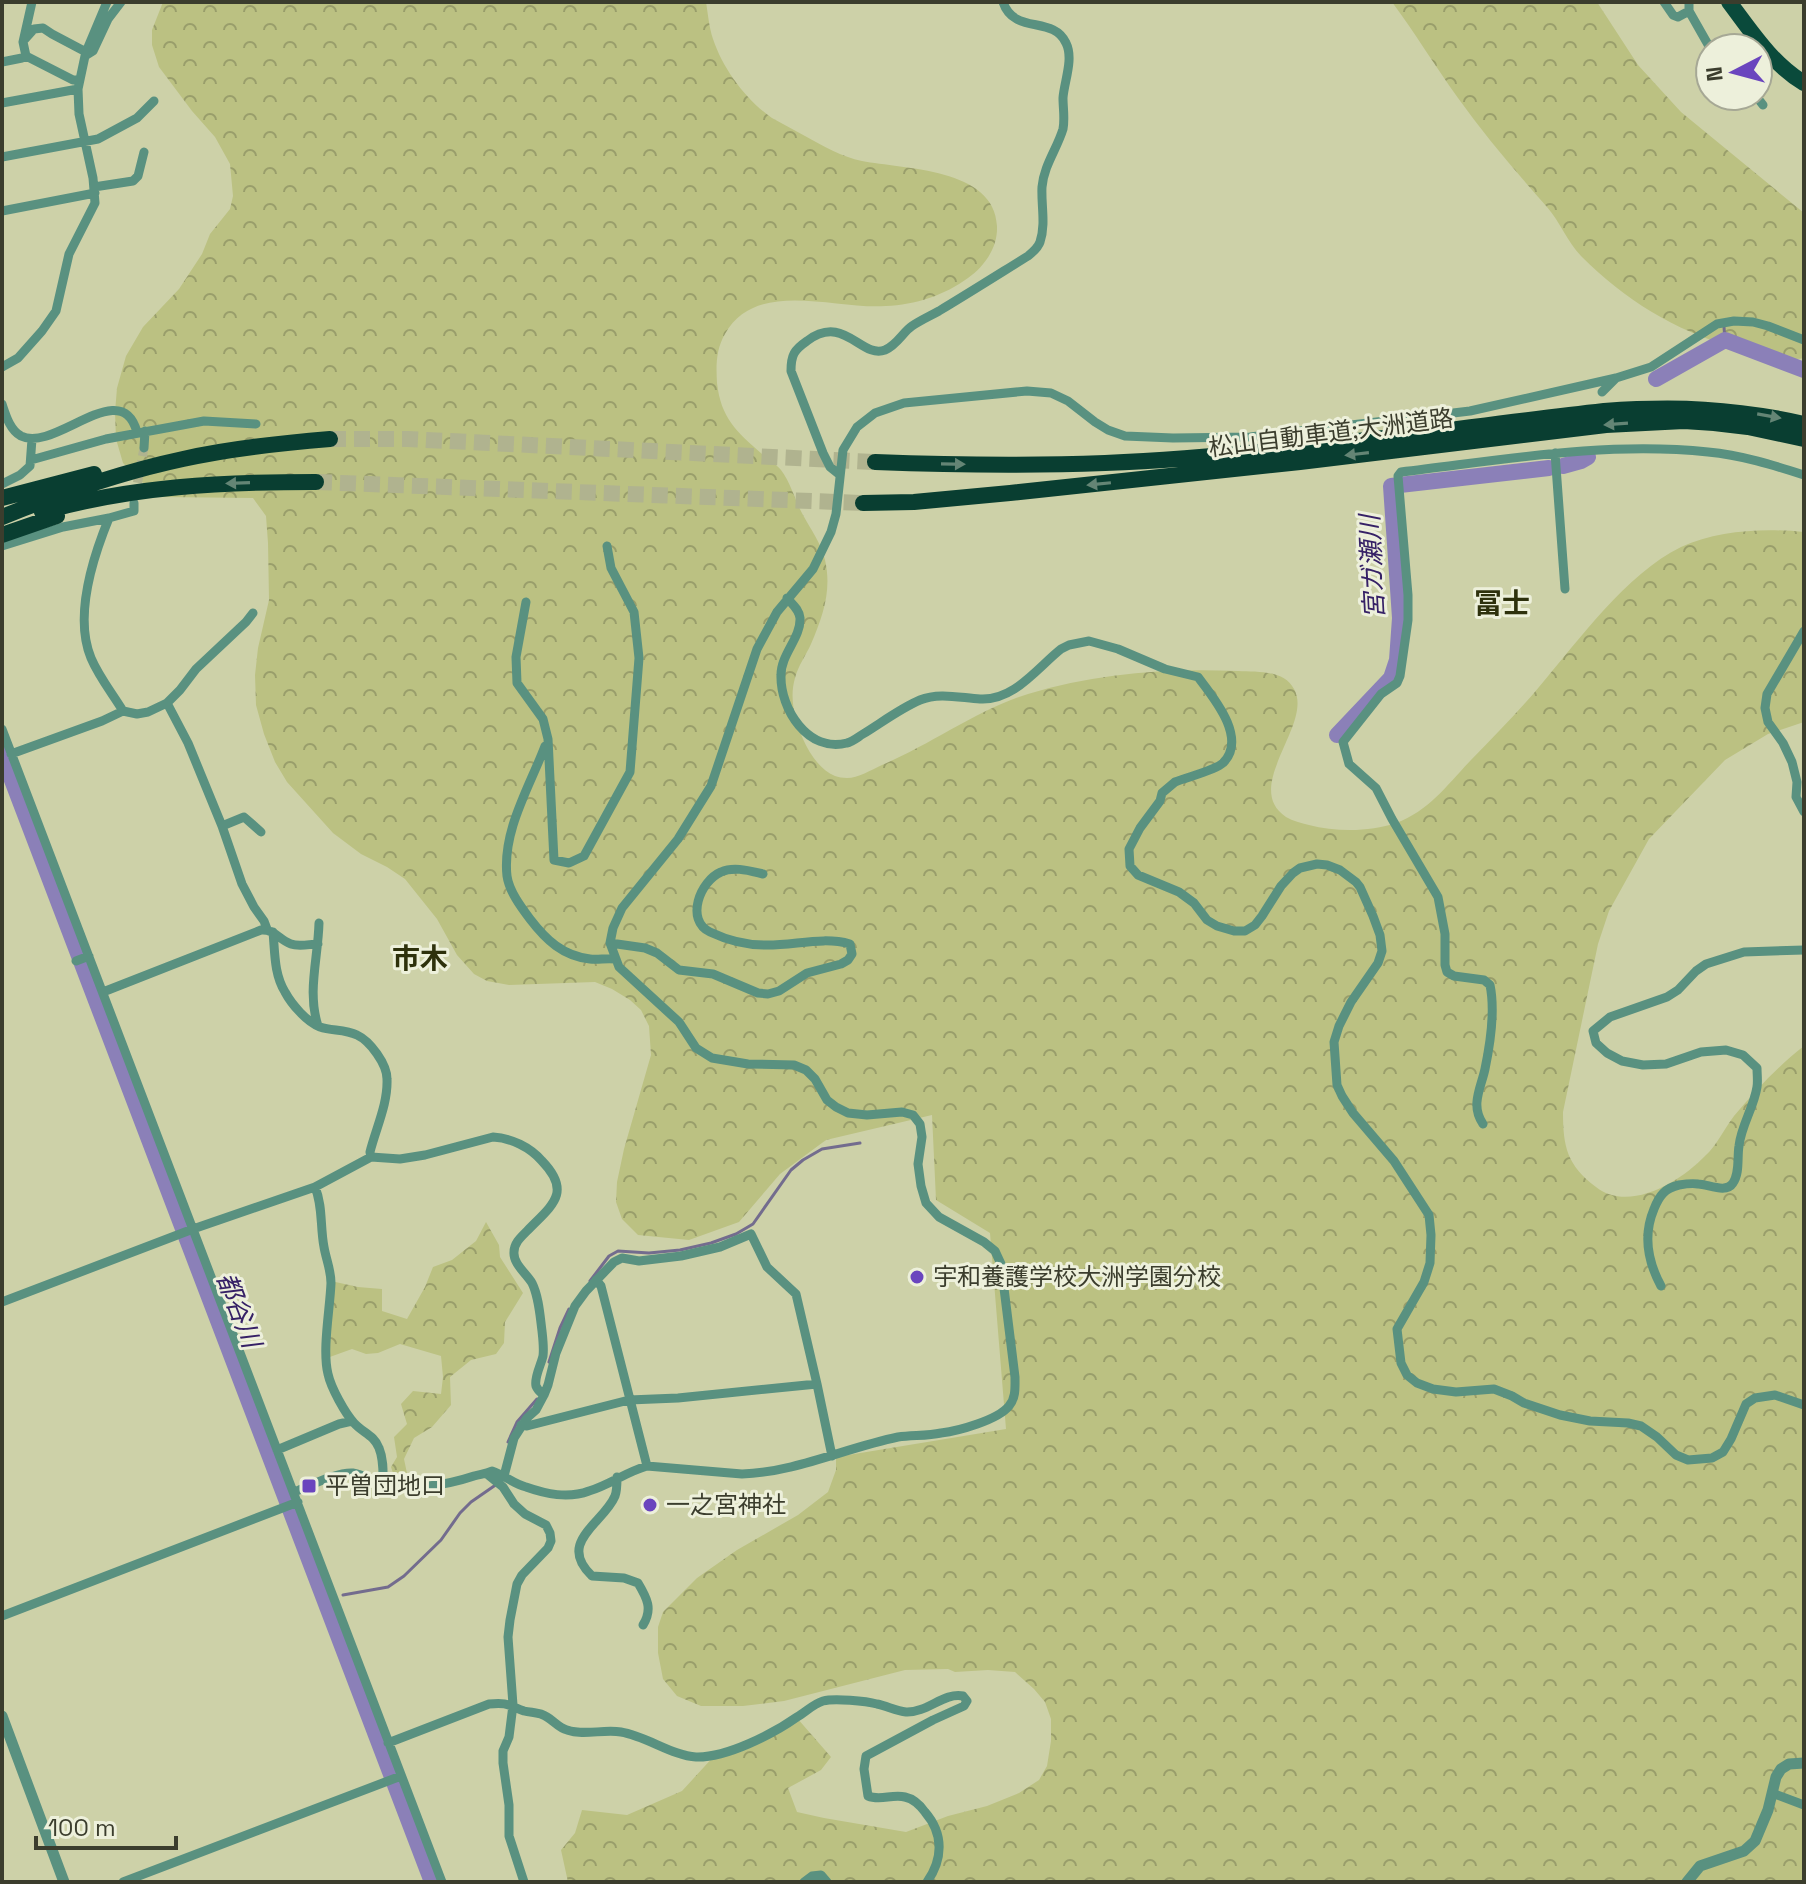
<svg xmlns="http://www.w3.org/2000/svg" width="1806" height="1884" font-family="'Space Grotesk','Noto Sans JP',sans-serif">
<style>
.forest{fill:url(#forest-crowns)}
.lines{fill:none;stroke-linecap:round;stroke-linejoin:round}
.stream{stroke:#736c8e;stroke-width:3}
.river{stroke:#8b80b8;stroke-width:16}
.minor-tunnel{stroke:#b0b38f;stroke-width:9;stroke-dasharray:9 4.5;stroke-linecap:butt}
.motorway-tunnel{stroke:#b0b38f;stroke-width:16;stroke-dasharray:16 8;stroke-linecap:butt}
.minor{stroke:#599180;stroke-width:9}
.tertiary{stroke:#599180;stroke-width:11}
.trunk{stroke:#0a4a3b;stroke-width:16}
.motorway{stroke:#093e31;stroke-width:16}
.oneway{fill:#648575}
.poi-dot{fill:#6a45be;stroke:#edf0db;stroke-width:3}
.labels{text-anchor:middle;stroke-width:6;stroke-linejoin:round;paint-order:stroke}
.street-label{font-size:24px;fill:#3b3d2d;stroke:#edf0db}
.poi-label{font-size:24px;fill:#3b3d2d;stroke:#edf0db;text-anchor:start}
.water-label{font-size:26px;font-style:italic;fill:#362166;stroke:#edf0db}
.quarter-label{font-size:28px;font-weight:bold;fill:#2e310c;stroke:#edf0db}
</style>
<defs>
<pattern id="forest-crowns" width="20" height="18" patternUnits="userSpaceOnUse" patternTransform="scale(2)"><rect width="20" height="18" fill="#bbc182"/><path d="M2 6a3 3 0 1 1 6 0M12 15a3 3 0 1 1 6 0" fill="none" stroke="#999e6b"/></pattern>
</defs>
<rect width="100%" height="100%" fill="#cdd1a8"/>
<!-- forest -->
<path class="forest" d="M163,2H706C708,14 709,27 713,39C723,69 746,100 772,118C783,124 794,130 805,136C823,146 842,157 862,161C903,169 995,168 997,226C998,247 985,266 968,278C945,295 915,305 886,306C835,310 756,278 725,334C716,349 716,366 717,383C721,418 736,431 762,454C768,459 776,464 781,470C791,483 795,501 803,515C811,530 821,543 825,560C832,590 823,616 811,644C806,655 798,666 795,678C789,699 795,719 803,739C809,753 820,770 835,776C838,777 843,778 847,778C858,778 871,770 882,765C930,745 979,709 1028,694C1096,673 1167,668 1238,671C1258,672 1284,670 1294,689C1314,724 1241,787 1286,817C1293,821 1301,823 1309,825C1336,832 1370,832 1396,823C1429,811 1447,785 1471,760C1494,736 1518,712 1539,687C1579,640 1626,574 1681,547C1718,530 1764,528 1804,532V722L1768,734L1725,760L1649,839L1609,911L1598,944L1563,1112C1563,1147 1567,1165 1596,1187C1629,1213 1680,1182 1705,1156C1717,1145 1724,1129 1734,1116C1755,1091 1778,1066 1804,1046V1882H568L561,1850L575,1833L582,1810L627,1815L682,1791L715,1755L797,1718L831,1757L821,1770L788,1788L797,1812L824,1818L906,1832L948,1816L987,1806L1019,1793L1039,1780L1047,1766L1051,1741V1719L1045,1702L1034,1689L1015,1672L988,1670L955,1672L948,1669L905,1670L784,1701L743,1706H701L677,1696L663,1679L658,1653V1627L663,1612L697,1578L737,1550L798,1515L828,1492L836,1470V1457L1006,1429L990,1233L936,1200L932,1115L826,1140L780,1174L739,1222L689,1240L638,1235L622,1219L616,1202L617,1182L624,1149L651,1055L649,1026L641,1010L630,1000L612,989L595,982L509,985L487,981L474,974L457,955L437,919L405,879L387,867L361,854L333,833L287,782L275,762L264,734L256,705L255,675L258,648L269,600L268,543L266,516L253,498L161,497L145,485L123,463L116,439L115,412L117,388L126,356L143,327L179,289L202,254L210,234L230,209L233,196L230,164L215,137L192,111L159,67L152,45V30Z
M1392,2H1597L1638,65L1681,112L1804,213V358C1778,363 1757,354 1733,347C1675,331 1624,299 1582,257C1568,243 1560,222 1547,207C1516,172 1485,136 1458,98C1435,66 1415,33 1392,2Z
M486,1222L499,1245L500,1257L523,1293L505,1322L504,1343L496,1354L471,1360L450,1377L451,1405L432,1427L414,1438L404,1459L408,1478L394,1476L391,1467L397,1457L394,1437L407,1424L401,1404L413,1391L441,1394L443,1377L441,1356L400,1344L378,1353L366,1354L352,1349L327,1358L331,1281L358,1287L382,1289V1311L407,1319L425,1287L433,1267L452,1260L476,1241Z"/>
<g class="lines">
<!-- stream -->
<path class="stream" d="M1724,327L1725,340
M590,1281L609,1256L618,1251L649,1253L680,1250L711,1243L736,1234L753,1224L791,1170L803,1160L822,1149L860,1143
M549,1362L560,1328L569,1309
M508,1442L517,1422L537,1399
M343,1595L388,1587L404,1576L441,1540L460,1513L471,1502L497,1484"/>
<!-- river -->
<path class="river" d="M1656,379L1725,340L1804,370
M1563,466L1581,461L1588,457
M1337,735L1391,678L1397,660L1400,618L1391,486L1549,468
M2,754L432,1882"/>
<!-- minor-tunnel -->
<path class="minor-tunnel" d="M135,496L144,448"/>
<!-- motorway-tunnel -->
<path class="motorway-tunnel" d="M330,439H408L875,462
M316,482L863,503"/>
<!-- minor -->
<path class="minor" d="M32,2L23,42L26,56L73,80H79
M1664,2L1673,15L1678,17L1689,11V2
M1689,11L1710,48
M25,39L34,29L43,28L52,34L86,52
M89,53L86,52L107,2
M2,62L22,58L26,56
M1756,96L1763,105
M2,103L78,89
M2,157L98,139L137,118L154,101
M94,187L133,181L138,176L144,152
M2,211L95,193
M2,367L18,358L42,331L56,311L69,254L95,203L93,178L79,114L78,89L85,56L93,51L108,19L121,2
M1602,392L1616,378
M2,404C6,416 10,430 21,436C55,453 121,374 137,432
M144,448L145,431
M1555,453L1565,589
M31,460L106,439L204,421L256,424
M840,475L830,467L823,453L791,371C791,355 794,350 807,341C844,313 861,359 885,350C897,345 903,332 912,326C921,320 930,316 939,311C969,293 999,274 1028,256C1033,252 1038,248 1040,242C1046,224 1041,205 1042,187C1044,165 1057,149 1063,129C1065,119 1063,108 1063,98C1064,82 1074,59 1066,43C1053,15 1014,35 1003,2
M2,484L20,475L30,466L32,439
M2,546L63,527L109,518
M787,598C792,604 799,609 800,618C801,638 781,654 781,675C780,709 808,753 847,743C852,742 858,737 863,734C881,723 901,708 920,700C939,692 961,698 980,699C1014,701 1037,668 1061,649L1069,645L1089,641L1118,649L1165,669L1198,677C1213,697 1248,738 1223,763C1214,771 1187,777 1175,782L1162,793L1160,801L1140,828L1129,849L1130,866L1138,875L1179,892L1194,903L1207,920L1217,926L1234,931H1245L1255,925L1262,916L1281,886L1293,873L1300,868L1317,864L1327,865L1340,870L1356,882L1360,887L1373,916L1380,935L1382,951L1378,963L1351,1002L1339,1026L1334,1042L1337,1085L1342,1096L1353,1113L1394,1161L1429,1215L1431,1235L1430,1263L1424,1282L1397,1329L1401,1363L1407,1375L1417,1383L1433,1389L1456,1392L1494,1389L1512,1396L1524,1403L1560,1415L1590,1421L1628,1423L1641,1426L1657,1437L1676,1455L1688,1460L1712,1458L1723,1452L1731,1439L1746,1404L1755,1398L1775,1395L1804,1405
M526,602L516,657L517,683L543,719L548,739L554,860L569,863L584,856L630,772L639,658L634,612L611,568L607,546
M1804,631L1767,694L1765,708L1768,722L1783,743L1792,762L1797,782L1796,797L1804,812
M167,703L188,743L222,826L242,884L254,907L264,921L267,929
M123,711C112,693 99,677 91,658C74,617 93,557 109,518L134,511V503
M2,729L442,1882
M545,746C530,786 502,831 507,876C509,891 521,907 530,919C546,940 563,956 590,959C598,960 606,958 615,959
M11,754L102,721L123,711L137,714L148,712L167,703L180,690L196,669L246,622L253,613
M222,826L244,817L261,832
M273,932C275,953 274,974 285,992C292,1005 307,1022 320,1027C332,1031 345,1029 357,1035C370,1041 387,1064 387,1079C388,1104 376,1128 370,1152L371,1157
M610,943L645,948L657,953L679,970L713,974L758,993L768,994L779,991L807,973L841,964L848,960L852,954L850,944C822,936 793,946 764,945C745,945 727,940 710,932C685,920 700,881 721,872C734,866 750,871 763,874
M76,961L89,956
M103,992L261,930C275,929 279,940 291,944C299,947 310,944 318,944
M318,1026C307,992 318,959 319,923
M1483,1124C1470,1105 1481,1088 1485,1069C1490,1045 1495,1009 1490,985L1484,980L1454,976L1447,972L1445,965V934L1438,897L1392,819L1376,788L1349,764L1343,742L1381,694L1397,683L1400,676L1408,620V595L1398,476L1401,472C1503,460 1606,441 1708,452C1741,455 1773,465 1804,475
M315,1187C323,1206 320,1226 324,1247C326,1259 331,1270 331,1283C330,1309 322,1350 328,1374C331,1388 345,1413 354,1423C363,1433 374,1435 379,1448C384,1460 383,1473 383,1485
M596,1280L601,1286L647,1466
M1661,1286C1648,1262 1643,1235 1654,1209C1659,1196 1665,1188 1679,1185C1685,1184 1692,1183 1698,1184C1708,1184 1726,1194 1733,1183C1740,1173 1737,1158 1739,1146C1741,1126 1754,1107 1757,1087C1758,1081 1757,1074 1757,1068L1743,1055L1726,1050L1701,1052L1666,1064L1643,1065L1622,1061L1607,1053L1596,1043L1593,1031L1610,1017L1667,997L1678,990L1696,971L1706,964L1744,952L1804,950
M2,1302L193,1229L315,1187L371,1157L400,1159L425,1155L493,1137C511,1138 530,1147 542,1161C573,1193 551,1206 527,1231C521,1237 514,1243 514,1252C513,1264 526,1273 532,1283C539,1297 540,1316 542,1331C543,1340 544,1348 543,1356C541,1365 534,1377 536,1386C538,1391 540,1392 544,1395
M521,1425L527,1426L629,1400L678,1398L817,1384
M277,1450L339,1424L352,1421
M487,1474L503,1487L514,1504L525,1514L546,1525L550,1533L551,1541L548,1548L522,1575L517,1584L510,1620L508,1637L513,1705L509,1737L503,1751V1763L509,1805V1836L524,1882
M504,1476L514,1438L527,1418L536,1410L544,1395L548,1385L556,1353L575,1306L586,1291L614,1262L622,1258L639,1261L681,1256L720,1247L751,1234L767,1267L796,1294L817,1384L832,1456
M617,1477C617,1483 617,1491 615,1496C604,1523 556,1542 592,1576L624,1578L638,1583C647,1598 653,1609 643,1625
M294,1492C310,1486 336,1472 353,1473C363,1474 373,1482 382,1484C411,1491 447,1485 474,1476C481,1474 486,1474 492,1471C504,1475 514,1484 526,1487C546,1494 568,1499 589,1491C609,1485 626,1472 647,1466L742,1474C796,1472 845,1448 898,1437C912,1435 927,1436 941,1433C958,1431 998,1420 1009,1406C1016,1398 1015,1387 1015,1377L1001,1264L995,1251L984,1242L939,1217L926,1203L921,1186L918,1164L922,1137L920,1124L913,1115L902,1112L867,1115L848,1113L836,1107L827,1100L815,1079L806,1070L794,1065L748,1064L712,1058L696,1048L679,1022L619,967L610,943L613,928L622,908L678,839L711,786L757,649L777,612L813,569L831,532L836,514L843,450L857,427L875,413L904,403L1027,391L1051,393L1068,401L1095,422L1108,430L1125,436L1173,438L1250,437L1470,411L1616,378L1651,367L1717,324L1734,321L1753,322L1768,326L1804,340
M2,1616L298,1502
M388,1743L489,1704C507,1702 508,1705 524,1711C532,1713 540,1712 547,1717C554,1721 559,1728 567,1730C584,1736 603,1729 621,1732C646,1736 673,1756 696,1757C726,1758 773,1734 797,1717C806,1712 813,1704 823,1701C834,1698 866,1701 877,1704C887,1706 896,1711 906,1712C927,1713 944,1692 963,1696L967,1701L964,1706L933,1720L866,1756L864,1769L868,1796C880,1801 892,1794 905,1797C914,1799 920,1805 925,1812C944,1834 943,1859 927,1882
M1772,1793L1804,1805
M123,1882L401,1776
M804,1882L812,1876L821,1875L827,1882"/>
<!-- tertiary -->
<path class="tertiary" d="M2,1716L64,1882
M1687,1882L1700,1866L1744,1851L1755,1841L1768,1810L1776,1777L1781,1769L1789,1764L1804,1763"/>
<!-- trunk -->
<path class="trunk" d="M1729,2C1751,31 1772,64 1804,83"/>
<!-- motorway -->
<path class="motorway" d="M875,462C951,465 1028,466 1105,463C1272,456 1438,430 1604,411C1675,406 1734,408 1804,424
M2,498L94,474
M863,503L914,502L1010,493L1300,462L1606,425L1684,421L1714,423L1748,427L1804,439
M42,512C132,486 223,482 316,482
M2,517C61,493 122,472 183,459C231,448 281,443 330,439
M2,535L57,516"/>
</g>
<!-- one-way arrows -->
<defs><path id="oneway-solid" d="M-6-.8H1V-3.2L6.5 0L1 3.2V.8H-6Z" transform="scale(2)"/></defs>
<g class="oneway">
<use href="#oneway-solid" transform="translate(1769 416) rotate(10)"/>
<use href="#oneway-solid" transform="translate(1616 424) rotate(176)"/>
<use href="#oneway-solid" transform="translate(1357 454) rotate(173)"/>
<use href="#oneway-solid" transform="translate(953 464) rotate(1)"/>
<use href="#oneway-solid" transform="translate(238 483) rotate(178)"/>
<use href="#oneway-solid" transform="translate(1099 484) rotate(174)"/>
</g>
<!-- markers -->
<g class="poi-dot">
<circle cx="917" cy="1277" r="8"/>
<rect x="301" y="1478" width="16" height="16" rx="4"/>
<circle cx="650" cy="1505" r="8"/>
</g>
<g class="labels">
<!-- street labels -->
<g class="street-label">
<text transform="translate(1331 433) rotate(-7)" y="8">松山自動車道;大洲道路</text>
</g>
<!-- poi labels -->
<g class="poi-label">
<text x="933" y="1285">宇和養護学校大洲学園分校</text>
<text x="325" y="1494">平曽団地口</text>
<text x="666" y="1513">一之宮神社</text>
</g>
<!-- water labels -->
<g class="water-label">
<text transform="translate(1372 567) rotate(-93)" y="9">宮ガ瀬川</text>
<text transform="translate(239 1310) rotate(69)" y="9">都谷川</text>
</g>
<!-- quarter labels -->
<g class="quarter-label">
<text x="1502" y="613">冨士</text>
<text x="420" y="968">市木</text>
</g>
</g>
<!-- border -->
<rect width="1806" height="1884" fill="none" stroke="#3b3d2d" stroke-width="8"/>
<!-- north arrow -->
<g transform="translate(1734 72) rotate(264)"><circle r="38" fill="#edf0db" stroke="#a6a895" stroke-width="2"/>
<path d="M0-6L14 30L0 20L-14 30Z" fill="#6a45be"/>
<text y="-12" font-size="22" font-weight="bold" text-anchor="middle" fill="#3b3d2d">N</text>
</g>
<!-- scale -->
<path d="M36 1836v12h140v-12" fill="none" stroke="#3b3d2d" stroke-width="4"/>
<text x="48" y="1836" font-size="24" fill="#3b3d2d" stroke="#edf0db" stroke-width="6" paint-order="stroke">100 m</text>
</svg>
